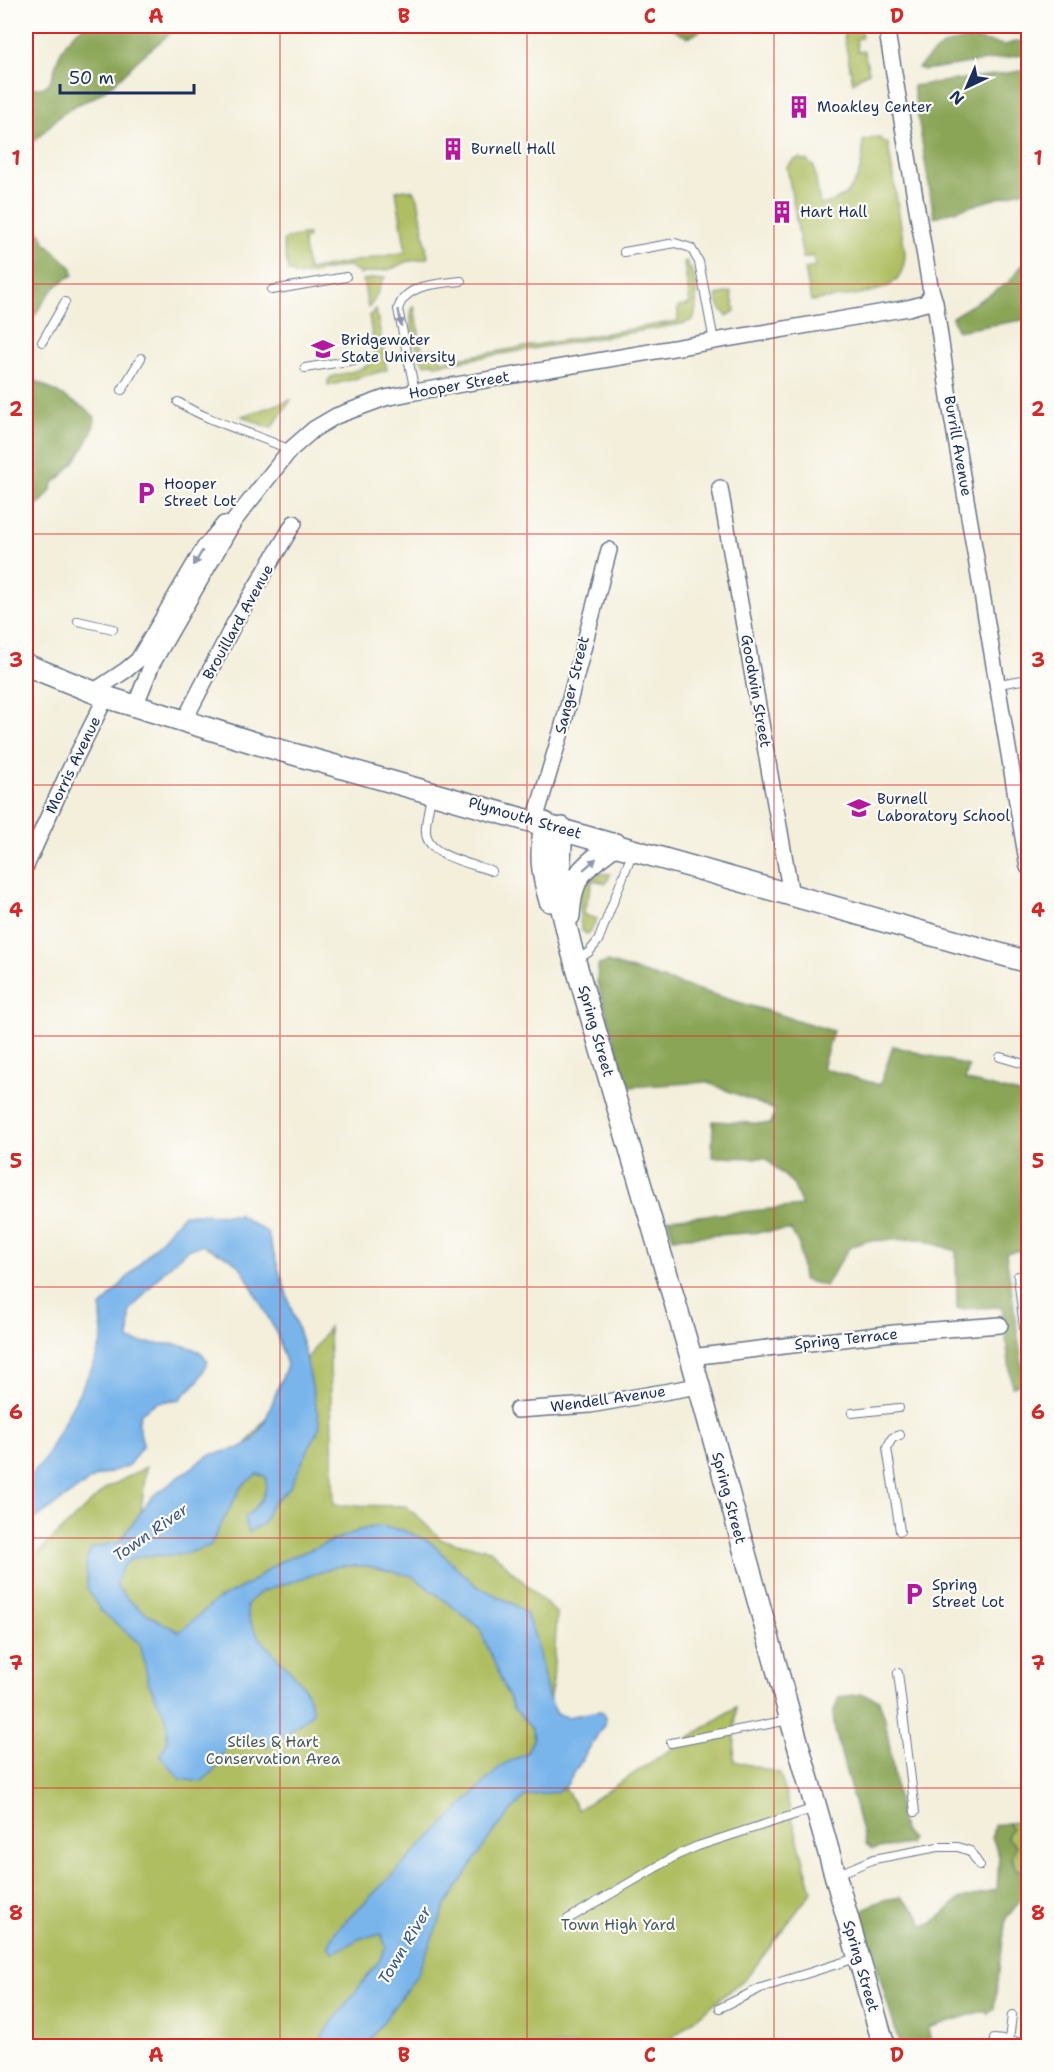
<svg xmlns="http://www.w3.org/2000/svg" width="1054" height="2072" font-family="'Shantell Sans',sans-serif">
<style>
.green{fill:#aebe60;stroke:#64765f;stroke-width:1.5}
.forest{fill:#8aa556;stroke:#526a5a;stroke-width:1.5}
.water{fill:#79b5eb;stroke:#4a72a4;stroke-width:1.5}
.lines{fill:none;stroke-linecap:round;stroke-linejoin:round}
.lane-casing{stroke:#67728a;stroke-width:10}
.street-casing{stroke:#67728a;stroke-width:18}
.secondary-casing{stroke:#67728a;stroke-width:24}
.lane{stroke:#fff;stroke-width:8}
.street{stroke:#fff;stroke-width:15}
.secondary{stroke:#fff;stroke-width:21}
.oneway{fill:#8d97ae}
.grid{fill:none;stroke:#d62828;stroke-width:1.5;stroke-opacity:0.55}
.labels{text-anchor:middle;stroke-width:4.5;stroke-linejoin:round;paint-order:stroke}
.poi-label{font-size:15px;fill:#1b2f5e;stroke:#fdfcf7;text-anchor:start}
.street-label{font-size:15px;fill:#1b2f5e;stroke:#fdfcf7}
.park-label{font-size:15px;fill:#475a5f;stroke:#fdfcf7}
.water-label{font-size:16px;font-style:italic;fill:#375788;stroke:#fdfcf7}
.neatline{fill:none;stroke:#d62828;stroke-width:2}
.grid-label{font-size:20px;text-anchor:middle;font-weight:bold;fill:#d62828}
</style>
<rect width="100%" height="100%" fill="#fdfcf7"/>
<filter id="ink" filterUnits="userSpaceOnUse"><feTurbulence type="fractalNoise" baseFrequency=".0167" numOctaves="2"/><feDisplacementMap in="SourceGraphic" scale="12" xChannelSelector="R" yChannelSelector="G"/><feConvolveMatrix kernelMatrix="1 2 1 2 8 2 1 2 1" color-interpolation-filters="sRGB"/></filter>
<filter id="wash" filterUnits="userSpaceOnUse"><feTurbulence type="fractalNoise" baseFrequency=".008" numOctaves="4" result="noise"/><feDisplacementMap in="SourceGraphic" scale="24" xChannelSelector="R" yChannelSelector="G"/><feGaussianBlur stdDeviation="1.35" result="paint"/><feColorMatrix in="noise" values="0 0 0 0 0 0 0 0 0 0 0 0 0 0 0 0 0 1.4 0 .05"/><feComposite in="paint" operator="in"/></filter>
<g filter="url(#wash)">
<rect width="100%" height="100%" fill="#f3efdb"/>
<!-- green -->
<path class="green" d="M842,26H860L862,38L856,39L858,52L864,51L869,72L859,77L853,83Z
M878,137L888,144L905,252C905,265 901,278 890,285C878,294 829,298 811,301L805,269L815,267L813,256L803,258L787,167L794,160L801,158L802,161L806,160L814,167L820,205C855,199 864,172 863,141Z
M405,189L413,191L418,198L428,258L406,262L391,269L360,274L349,266L299,276L288,271L283,241L288,238L307,234L308,238L303,240L308,270L406,252L396,191Z
M686,261C697,275 699,303 693,320L682,324L436,365L432,363L424,364C416,354 406,317 414,306L422,350L437,349L441,361L678,321V307L690,304L684,263Z
M385,277C377,288 378,300 368,308L363,280Z
M731,292L735,311L727,316L720,308L716,297L717,295Z
M376,309L387,370L328,386V381L331,377C382,364 377,367 369,316Z
M291,400L272,427H267L242,416Z
M598,873L610,874L608,880L606,883L593,880L583,914L597,919L590,932L587,934L582,931C577,908 576,886 598,873Z
M329,1327L334,1505L406,1506L442,1540L490,1550L557,1614L553,1680L540,1747L578,1810L736,1707L734,1761L780,1773L812,1891L748,1976L662,2046H26V1564L105,1489L146,1467L141,1513L219,1480L270,1413Z
M1028,1821V1866L1022,1870H1016L1007,1837L1011,1828L1008,1823Z"/>
<!-- forest -->
<path class="forest" d="M83,26H179L138,60L115,83L93,98L76,105L60,116L29,146L26,154V86C54,94 51,76 59,56C64,44 73,33 83,26Z
M669,26H705C690,41 685,39 669,26Z
M973,39L1005,45L1017,41L1028,42V54L925,70L918,68C938,48 943,41 973,39Z
M1028,70V189L934,217L913,86Z
M26,203L45,242L72,268L73,275C49,286 39,309 26,331Z
M1028,260V319L957,331L952,317L1008,283L1024,263Z
M26,375L86,409L95,417C94,439 70,471 53,483C52,494 37,508 26,510Z
M607,962L833,1031L822,1068L880,1085L893,1046L969,1066L965,1080L1028,1096V1249L1006,1253L1025,1383L1012,1387L1002,1307L957,1309L956,1251L920,1239L865,1241L849,1248L825,1286L803,1280L799,1245L791,1230L673,1238L668,1219L802,1206L793,1184L765,1158L712,1157L713,1121L771,1124L775,1110L706,1082L628,1087L597,982L598,965Z
M863,1694L879,1700L885,1718L903,1831L911,1839L909,1844L872,1849L866,1844L862,1832L835,1731L833,1714L839,1697Z
M1008,1823L1011,1828L1007,1837L1016,1846L1011,1858L1016,1870H1022L1028,1866V1893C1019,1899 1015,1909 1006,1918L994,2009L987,2014L986,2010L928,2028L932,2046H900L862,1917L865,1908L883,1900L901,1897L918,1914L923,1926L933,1923L958,1900L997,1889L999,1856L992,1837L994,1825Z"/>
<!-- water -->
<path class="water" d="M184,1214L239,1215L267,1232L305,1352L320,1426L290,1487L270,1507L263,1524L249,1532L246,1526L245,1517C258,1506 268,1496 266,1477L257,1474L241,1487L210,1546C199,1549 188,1554 177,1555C147,1558 125,1547 116,1585C130,1607 157,1619 179,1632L217,1600L248,1584L279,1562L360,1530L378,1526L402,1530L429,1541L475,1585L513,1604L526,1613L536,1640L548,1696L557,1714L568,1717L599,1711L603,1712L606,1721L566,1786L556,1792L525,1796L494,1831L447,1903L417,1975L366,2046H318L324,2033L379,1961L386,1947L381,1934L361,1938L333,1953L328,1946L335,1932L502,1765L527,1753L534,1738L532,1729L513,1708L479,1627L412,1576L367,1566H339L261,1592L247,1604C245,1636 290,1664 305,1689C309,1696 311,1705 313,1712L283,1738L267,1746L227,1745L214,1771L201,1782L180,1779L160,1756L167,1742V1720L149,1684L140,1644L100,1610L87,1588L86,1560L92,1548L119,1542L152,1497L209,1455L240,1448L253,1440L264,1424L287,1365L276,1332L242,1269L230,1258L202,1245L187,1250L162,1273L130,1311L129,1340C155,1349 190,1335 208,1361L199,1380L179,1400L157,1402L141,1413L138,1423L143,1445L128,1466L95,1477L26,1525V1480L44,1460L94,1364L102,1340L101,1307Z"/>
</g>
<g filter="url(#ink)">
<g class="lines">
<!-- lane casing -->
<g class="lane-casing">
<path id="lane" d="M624,252L675,243L691,248L699,262L714,341
M272,290L346,277
M42,342L65,302
M305,368L360,359
M122,390L141,358
M415,392L398,309C406,283 438,284 461,281
M178,402C211,423 254,433 290,450
M78,621L113,629
M999,684L1028,679
M431,794C430,806 425,820 426,832C426,856 473,864 492,871
M577,960L589,952L598,941L633,851
M1000,1057L1028,1065
M1018,1276L1028,1362
M852,1413L899,1408
M900,1531L887,1448L892,1438L900,1435
M898,1673L915,1812
M671,1743L789,1720
M836,1875L874,1859L938,1847H958L970,1851L980,1866
M1027,1905L1028,1903
M568,1919L677,1855L698,1846L815,1808
M720,2008L761,1988L856,1958
M994,2039L1028,2043
M1009,2040L1012,2015"/>
</g>
<!-- street casing -->
<g class="street-casing">
<path id="street" d="M886,26L930,286L935,302L950,404L1028,867
M720,488L791,895
M93,692L126,670L138,660L204,548L224,524
M135,706L152,664L234,521L290,450L314,429L336,416L385,398L415,392L908,308L926,303L932,293
M184,721L234,624L294,523
M535,820L562,729L609,550
M26,866L67,775L106,697
M691,1357L894,1333L1000,1325
M517,1410L590,1405L698,1386"/>
</g>
<!-- secondary casing -->
<g class="secondary-casing">
<path id="secondary" d="M26,665L106,697L265,746L1028,962
M545,823C540,854 541,871 550,901
M562,828L558,893L572,951L691,1357L791,1720L884,2046
M569,916C572,872 582,870 615,844"/>
</g>
<!-- lane -->
<use href="#lane" class="lane"/>
<!-- street -->
<use href="#street" class="street"/>
<!-- secondary -->
<use href="#secondary" class="secondary"/>
</g>
<!-- one-way arrows -->
<defs><path id="oneway-solid" d="M-6-.8H1V-3.2L6.5 0L1 3.2V.8H-6Z" transform="scale(1.5)"/></defs>
<g class="oneway">
<use href="#oneway-solid" transform="translate(400 318) rotate(80)"/>
<use href="#oneway-solid" transform="translate(198 558) rotate(121)"/>
<use href="#oneway-solid" transform="translate(590 864) rotate(-41)"/>
</g>
</g>
<!-- grid -->
<path class="grid" d="M280,26V2046M527,26V2046M774,26V2046M26,284H1028M26,534H1028M26,785H1028M26,1036H1028M26,1287H1028M26,1538H1028M26,1788H1028"/>
<!-- icons -->
<defs>
<g id="building-bare" transform="scale(1.8)"><path d="M-4-6H4V6H1V3H-1V6H-4ZM-2.5-4.3h1.7v1.8h-1.7ZM.8-4.3h1.7v1.8H.8ZM-2.5-1h1.7V.8h-1.7ZM.8-1h1.7V.8H.8Z" fill="#b5179e" stroke="#fdfcf7" stroke-width="2.5" paint-order="stroke"/></g>
<g id="university-bare" transform="scale(1.8)"><path d="M0-5L7-2L0 1L-7-2ZM-4 1L0 2.5L4 1V4Q0 6-4 4Z" fill="#b5179e" stroke="#fdfcf7" stroke-width="2.5" paint-order="stroke"/></g>
<g id="parking-bare" transform="scale(1.8)"><path d="M-3.5-5.5H1a3.5 3.5 0 0 1 0 7H-1V5.5H-3.5ZM-1-3.4V-.6H.8a1.4 1.4 0 0 0 0-2.8Z" fill="#b5179e" stroke="#fdfcf7" stroke-width="2.5" paint-order="stroke"/></g>
</defs>
<g fill-rule="evenodd">
<use href="#building-bare" x="799" y="107"/>
<use href="#building-bare" x="453" y="149"/>
<use href="#building-bare" x="782" y="212"/>
<use href="#university-bare" x="323" y="349"/>
<use href="#parking-bare" x="146" y="493"/>
<use href="#university-bare" x="859" y="808"/>
<use href="#parking-bare" x="914" y="1594"/>
</g>
<g class="labels">
<!-- poi labels -->
<g class="poi-label">
<text x="817" y="112">Moakley Center</text>
<text x="471" y="154">Burnell Hall</text>
<text x="800" y="217">Hart Hall</text>
<text x="341" y="345">Bridgewater<tspan x="341" dy="17">State University</tspan></text>
<text x="164" y="489">Hooper<tspan x="164" dy="17">Street Lot</tspan></text>
<text x="877" y="804">Burnell<tspan x="877" dy="17">Laboratory School</tspan></text>
<text x="932" y="1590">Spring<tspan x="932" dy="17">Street Lot</tspan></text>
</g>
<!-- street labels -->
<g class="street-label">
<text transform="translate(459 385) rotate(-10)" y="5">Hooper Street</text>
<text transform="translate(958 446) rotate(80)" y="5">Burrill Avenue</text>
<text transform="translate(238 622) rotate(-61)" y="5">Brouillard Avenue</text>
<text transform="translate(572 685) rotate(-76)" y="5">Sanger Street</text>
<text transform="translate(756 691) rotate(80)" y="5">Goodwin Street</text>
<text transform="translate(73 765) rotate(-64)" y="5">Morris Avenue</text>
<text transform="translate(525 818) rotate(16)" y="5">Plymouth Street</text>
<text transform="translate(596 1031) rotate(74)" y="5">Spring Street</text>
<text transform="translate(846 1339) rotate(-6)" y="5">Spring Terrace</text>
<text transform="translate(608 1399) rotate(-8)" y="5">Wendell Avenue</text>
<text transform="translate(729 1498) rotate(75)" y="5">Spring Street</text>
<text transform="translate(861 1966) rotate(74)" y="5">Spring Street</text>
</g>
<!-- park labels -->
<g class="park-label">
<text x="273" y="1747">Stiles &amp; Hart<tspan x="273" dy="17">Conservation Area</tspan></text>
<text x="618" y="1930">Town High Yard</text>
</g>
<!-- water labels -->
<g class="water-label">
<text transform="translate(150 1532) rotate(-35)" y="6">Town River</text>
<text transform="translate(404 1945) rotate(-59)" y="6">Town River</text>
</g>
</g>
<!-- margin -->
<rect width="1054" height="2072" fill="none" stroke="#fdfcf7" stroke-width="66"/>
<!-- north arrow -->
<g transform="translate(967 87) rotate(224)" stroke="#fdfcf7" stroke-width="4.5" paint-order="stroke">
<path d="M0-4.5L10 22L0 15L-10 22Z" fill="#1b2f5e"/>
<text y="-9" font-size="16" font-weight="bold" text-anchor="middle" fill="#1b2f5e">N</text>
</g>
<!-- scale -->
<path d="M60 84v9h134v-9" fill="none" stroke="#1b2f5e" stroke-width="3"/>
<text x="69" y="84" font-size="18" fill="#1b2f5e" stroke="#fdfcf7" stroke-width="4.5" paint-order="stroke">50 m</text>
<rect x="33" y="33" width="988" height="2006" class="neatline"/>
<g class="grid-label">
<text x="156" y="23">A</text>
<text x="404" y="23">B</text>
<text x="650" y="23">C</text>
<text x="897" y="23">D</text>
<text x="16" y="165">1</text>
<text x="1038" y="165">1</text>
<text x="16" y="416">2</text>
<text x="1038" y="416">2</text>
<text x="16" y="667">3</text>
<text x="1038" y="667">3</text>
<text x="16" y="917">4</text>
<text x="1038" y="917">4</text>
<text x="16" y="1168">5</text>
<text x="1038" y="1168">5</text>
<text x="16" y="1419">6</text>
<text x="1038" y="1419">6</text>
<text x="16" y="1670">7</text>
<text x="1038" y="1670">7</text>
<text x="16" y="1920">8</text>
<text x="1038" y="1920">8</text>
<text x="156" y="2062">A</text>
<text x="404" y="2062">B</text>
<text x="650" y="2062">C</text>
<text x="897" y="2062">D</text>
</g>
</svg>
